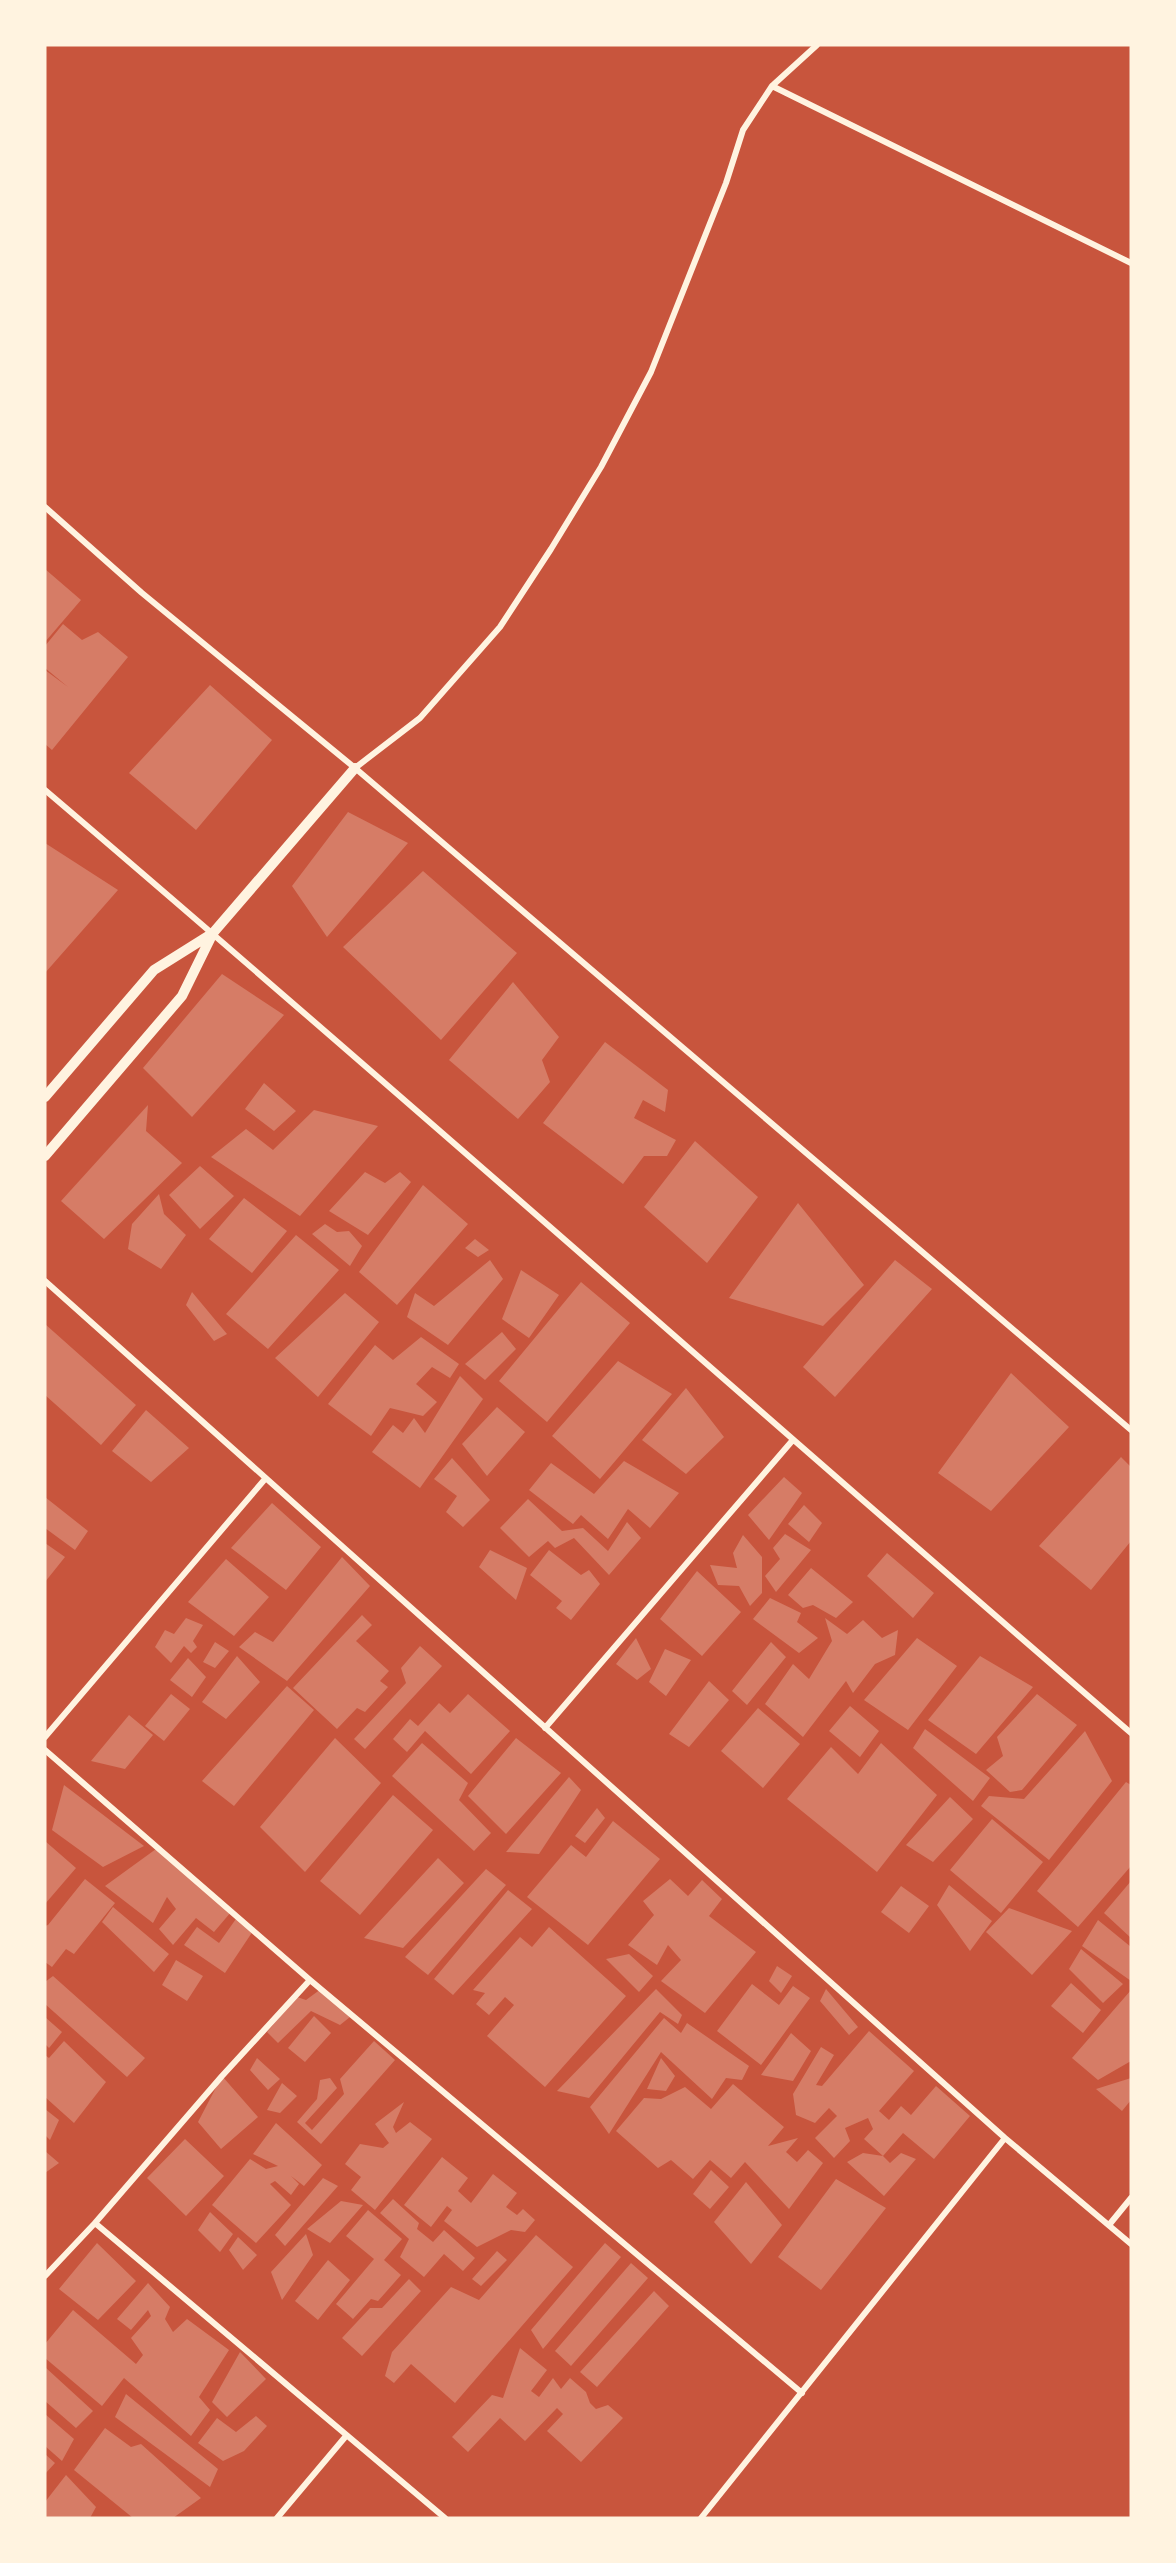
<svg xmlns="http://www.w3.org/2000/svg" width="1176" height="2563" font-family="Commissioner,sans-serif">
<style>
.building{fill:#d67c66}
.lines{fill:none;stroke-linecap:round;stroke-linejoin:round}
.minor{stroke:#fff3e0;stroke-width:6}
.tertiary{stroke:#fff3e0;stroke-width:10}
</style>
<rect width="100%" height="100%" fill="#c8553d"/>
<!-- building -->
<path class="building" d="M45,569L81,600L45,642Z
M63,624L82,640L98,632L128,657L52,750L45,744V670L68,687L45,668V646Z
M210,685L272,740L196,830L129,773Z
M348,812L408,843L327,937L292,886Z
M45,843L118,890L45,973Z
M423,871L517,953L441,1040L343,947Z
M222,974L284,1015L192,1117L143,1068Z
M513,982L559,1037L542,1060L550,1082L518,1119L449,1060Z
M605,1042L668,1090L665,1112L643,1100L634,1118L676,1140L667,1156H644L623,1184L543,1123Z
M264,1083L296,1111L274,1131L245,1109Z
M148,1105L146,1131L182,1163L104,1239L61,1201Z
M314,1110L378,1126L300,1216L211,1157L246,1129L273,1150Z
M695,1141L758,1197L707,1263L644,1207Z
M200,1166L234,1196L200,1229L169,1195Z
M365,1172L385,1183L400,1172L411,1182L368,1235L329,1211Z
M423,1185L468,1224L397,1305L359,1272Z
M159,1194L164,1214L186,1235L161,1269L128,1249L132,1224Z
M244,1198L287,1231L252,1273L209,1239Z
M798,1203L864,1285L823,1326L729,1298Z
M325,1224L337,1232L349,1231L362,1246L350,1266L312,1234Z
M296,1235L339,1270L268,1349L226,1314Z
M475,1239L489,1250L478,1257L465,1248Z
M490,1260L503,1279L448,1345L407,1317L415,1293L434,1306Z
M895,1260L932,1289L835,1397L803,1367Z
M521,1270L559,1295L529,1338L502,1319Z
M581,1282L630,1323L547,1422L499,1381Z
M192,1292L227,1334L214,1341L186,1305Z
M345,1293L379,1322L318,1397L275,1358Z
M45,1324L136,1405L101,1445L45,1395Z
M502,1332L516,1349L485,1380L465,1364Z
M421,1337L459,1364L450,1378L432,1367L416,1384L437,1402L423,1416L390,1408L371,1436L328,1404L375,1345L393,1360Z
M618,1361L672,1394L600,1479L552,1436Z
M1011,1373L1069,1427L991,1511L938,1473Z
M460,1376L483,1399L420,1488L372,1452L393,1425L403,1433L414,1418L425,1433Z
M686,1388L724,1437L686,1474L642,1440Z
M497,1407L525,1432L487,1476L462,1444Z
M146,1410L189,1448L151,1482L112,1451Z
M1121,1457L1131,1467V1541L1091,1590L1039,1546Z
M452,1458L490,1500L463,1527L446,1512L457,1496L434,1479Z
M624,1461L679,1493L650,1528L628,1509L608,1539L581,1515L573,1524L529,1490L551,1463L594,1494Z
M784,1477L802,1493L769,1540L748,1515Z
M45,1497L88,1531L75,1550L45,1528Z
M528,1499L562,1531L583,1528L608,1551L627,1522L641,1538L609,1575L574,1538L555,1548L548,1541L529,1557L500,1528Z
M272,1503L321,1547L286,1590L231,1548Z
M804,1505L822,1523L809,1542L788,1524Z
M785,1534L811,1550L776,1592L765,1576L780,1559L773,1548Z
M743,1535L762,1557V1593L750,1606L739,1586L718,1585L710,1565L737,1568L733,1553Z
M45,1543L65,1557L45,1582Z
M490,1550L527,1568L516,1600L479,1567Z
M549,1550L581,1575L589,1570L600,1584L571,1620L556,1608L562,1601L530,1575Z
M887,1553L934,1593L913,1618L867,1576Z
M342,1557L370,1586L287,1681L239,1647L255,1632L273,1642Z
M226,1559L269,1597L234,1636L188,1602Z
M811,1568L853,1602L836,1618L813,1605L803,1608L788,1595Z
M697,1571L741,1612L702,1656L660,1619Z
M770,1598L801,1613L797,1622L818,1638L799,1653L753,1619Z
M362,1615L372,1625L356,1641L389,1671L380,1681L388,1687L365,1712L357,1708L337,1729L293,1688Z
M186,1618L203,1625L193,1641L197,1647L191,1653L184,1646L171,1663L155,1647L165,1630L174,1634Z
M825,1618L847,1634L863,1620L882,1638L898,1630L895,1655L875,1664L853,1693L846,1681L803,1737L765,1704L793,1664L809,1679L832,1641Z
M636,1638L651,1669L637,1680L616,1664Z
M917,1638L957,1666L908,1730L864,1700Z
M215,1642L229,1651L215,1668L203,1662Z
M771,1642L786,1657L747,1705L732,1691Z
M420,1646L442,1666L365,1749L354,1739L406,1683L401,1668Z
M665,1649L691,1660L666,1696L649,1682Z
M237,1656L260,1682L226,1719L202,1702Z
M980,1656L1033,1687L976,1754L928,1720Z
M188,1658L206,1677L192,1697L170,1680Z
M709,1681L729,1700L689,1747L669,1734Z
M287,1686L314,1710L234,1806L202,1781Z
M171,1694L190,1709L164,1741L145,1726Z
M468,1694L510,1731L471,1774L425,1731L407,1752L393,1739L410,1719L418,1726L439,1703L450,1713Z
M1037,1694L1077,1725L1022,1790L1010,1792L986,1770L1003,1756L997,1737Z
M850,1706L879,1731L860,1757L829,1731Z
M758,1708L800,1744L763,1788L721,1751Z
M129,1715L153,1735L125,1769L91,1761Z
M925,1729L990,1778L973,1801L913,1748Z
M1085,1731L1112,1781L1049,1860L981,1806L989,1796L1024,1799Z
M335,1738L381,1783L305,1872L260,1827Z
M516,1738L561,1773L506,1834L468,1796Z
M422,1743L468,1783L459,1800L491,1833L474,1851L392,1776Z
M881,1743L937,1795L877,1872L787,1799L831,1747L858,1774Z
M569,1777L581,1790L539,1854L506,1852Z
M1126,1782L1131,1785V1866L1078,1927L1037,1891Z
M64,1785L144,1846L103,1867L52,1830Z
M393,1795L433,1830L360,1915L320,1881Z
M950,1797L973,1819L933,1862L906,1845Z
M597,1808L605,1818L585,1843L575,1836Z
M992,1819L1043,1862L1001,1913L950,1870Z
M613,1821L660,1859L588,1945L527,1897L571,1845L586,1857Z
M45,1841L76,1868L45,1904Z
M156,1849L231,1912L214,1932L196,1918L173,1945L159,1929L176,1909L167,1897L153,1923L105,1886Z
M438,1858L464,1883L403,1948L364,1938Z
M486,1869L506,1885L428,1975L405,1957Z
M85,1879L115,1903L74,1954L66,1949L52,1967L45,1962V1926L48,1925Z
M670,1879L688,1896L702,1880L722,1899L709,1916L756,1952L705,2013L661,1981L681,1960L668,1945L657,1965L628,1945L654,1915L643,1901Z
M1131,1881V1938L1104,1913Z
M949,1885L992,1921L970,1951L937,1905Z
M901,1886L929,1906L909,1933L881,1912Z
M508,1890L532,1909L453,1995L434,1979Z
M113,1907L169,1954L154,1972L102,1922Z
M1009,1908L1072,1931L1032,1975L986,1932Z
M238,1916L255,1928L225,1973L184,1945L197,1927L219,1943Z
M1098,1920L1131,1947V1981L1082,1946Z
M549,1927L626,1996L545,2087L487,2036L514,2005L505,1997L489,2015L476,2004L485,1993L473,1990L520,1937L532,1947Z
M1081,1949L1123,1984L1103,2003L1069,1969Z
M629,1954L653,1976L639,1992L606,1959Z
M176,1960L203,1976L187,2001L162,1985Z
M777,1966L792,1976L781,1993L769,1981Z
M53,1976L145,2058L127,2077L45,2004V1982Z
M1071,1983L1101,2010L1083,2033L1051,2006Z
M752,1984L779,2005L793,1986L810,1998L761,2065L717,2031Z
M321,1989L350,2017L340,2025L311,2011L278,2043L267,2032L297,1997L306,2000Z
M656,1989L682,2015L678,2024L660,2012L589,2098L557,2091Z
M826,1989L858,2027L849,2035L820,2001Z
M1131,1990V2061L1098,2080L1072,2058Z
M314,2016L331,2033L305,2062L288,2048Z
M45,2017L62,2032L49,2048L45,2044Z
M664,2018L681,2033L687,2023L749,2066L742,2080L726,2078L712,2099L661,2052L609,2134L590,2107Z
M869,2031L914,2071L879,2111L889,2120L901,2106L911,2115L936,2086L970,2116L934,2159L903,2133L883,2156L864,2139L873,2129L868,2118L845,2128L850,2141L834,2158L815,2138L837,2116L829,2108L815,2123L796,2115L793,2094L821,2047L834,2055L816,2085L822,2086Z
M791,2033L811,2051L793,2081L761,2075Z
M64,2041L106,2082L74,2123L45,2097V2055L49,2058Z
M374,2041L395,2060L321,2144L297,2122L317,2099L320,2080L330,2078L337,2088L305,2123L312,2130L344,2094L340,2079Z
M257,2058L280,2079L268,2090L250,2070Z
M661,2058L675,2076L666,2091L647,2089Z
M222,2076L258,2117L221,2149L198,2122Z
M1131,2078V2100L1122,2111L1096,2089Z
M282,2083L297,2096L280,2113L267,2110Z
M733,2084L784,2127L768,2146L798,2138L786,2152L797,2162L808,2150L823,2163L789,2209L745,2162L731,2178L710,2160L693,2179L671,2160L658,2168L616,2131L644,2098L661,2099L685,2087L711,2109Z
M404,2102L393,2127L396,2133L410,2122L432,2139L375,2210L351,2190L361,2177L345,2164L360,2144L383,2148L389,2143L375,2124Z
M45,2109L59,2120L50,2140L45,2135Z
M276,2123L322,2165L304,2186L291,2176L299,2184L291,2195L275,2181L270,2184L291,2205L256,2243L212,2205L250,2159L266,2169L278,2166L253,2154Z
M185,2139L224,2176L186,2216L147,2178Z
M45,2151L59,2163L45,2173Z
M863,2153L883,2156L890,2163L901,2153L916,2159L884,2196L847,2162Z
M442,2157L468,2178L458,2191L471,2203L493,2174L517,2193L506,2207L517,2215L523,2209L535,2220L525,2232L511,2230L477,2247L444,2221L452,2210L447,2206L431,2227L404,2205Z
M711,2170L729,2187L710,2209L693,2194Z
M323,2178L338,2186L285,2246L275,2235Z
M836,2179L886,2208L821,2290L778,2257Z
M746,2182L782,2225L751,2264L714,2222Z
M393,2199L419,2223L417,2229L433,2242L444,2230L475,2258L463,2271L444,2254L424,2277L400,2257L409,2239L380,2213Z
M341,2201L363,2205L330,2243L307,2229Z
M368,2210L402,2239L384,2260L401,2275L378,2301L371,2299L353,2319L336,2304L374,2259L346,2236Z
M210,2212L233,2234L220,2252L198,2230Z
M306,2234L313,2255L282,2300L271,2272Z
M536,2235L573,2267L455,2403L411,2364L394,2383L385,2376L392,2352L451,2287L479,2300Z
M238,2237L257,2255L243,2270L229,2250Z
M97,2243L136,2281L98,2320L59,2289Z
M605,2243L621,2257L543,2349L531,2330Z
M497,2251L507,2260L481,2286L472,2279Z
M328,2260L350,2280L318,2320L295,2301Z
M631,2263L648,2278L571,2366L555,2351Z
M409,2279L421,2291L362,2356L342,2338L370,2308H382Z
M148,2283L170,2307L165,2319L173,2332L187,2319L229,2350L199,2397L210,2410L191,2436L124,2378L102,2406L45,2358V2344L73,2310L136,2364L143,2355L131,2338L151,2316L148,2310L131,2330L117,2319Z
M654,2291L669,2306L597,2387L580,2372Z
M520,2348L547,2370L531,2391L539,2397L553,2378L561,2389L570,2378L586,2392L590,2403L596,2409L608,2405L623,2418L581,2462L547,2431L563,2414L557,2408L525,2441L500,2418L468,2452L452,2437L492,2395L503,2398Z
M240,2352L266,2379L227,2417L212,2402Z
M45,2367L93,2411L76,2428L45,2401Z
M126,2394L218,2469L210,2487L115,2417Z
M45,2414L74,2439L62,2461L45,2446Z
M256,2416L267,2426L244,2451L223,2461L198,2443L217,2418L236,2432Z
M105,2428L131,2447L141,2444L201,2498L173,2518H133L74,2470Z
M45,2454L55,2463L45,2474Z
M66,2475L96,2507L90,2518H45V2502Z"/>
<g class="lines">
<!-- minor -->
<path class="minor" d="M772,86L1131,263
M45,507L142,593L355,768L1131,1430
M355,768L420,718L500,627L551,549L601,467L651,372L726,183L743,130L772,86L817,45
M45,790C410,1101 768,1420 1131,1733
M45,1281L1005,2138L1131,2244
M545,1728L792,1441
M45,1737L265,1479
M45,1750L310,1980L802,2393
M310,1980L222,2076L95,2223L445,2518
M1109,2225L1131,2198
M45,2276L95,2223
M277,2518L346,2436
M701,2518L1005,2138"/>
<!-- tertiary -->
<path class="tertiary" d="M45,1097L154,970L213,933
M45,1156L182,996L213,933L355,768"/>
</g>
<!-- border -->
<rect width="1176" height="2563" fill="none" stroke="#fff3e0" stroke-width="93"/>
</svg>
